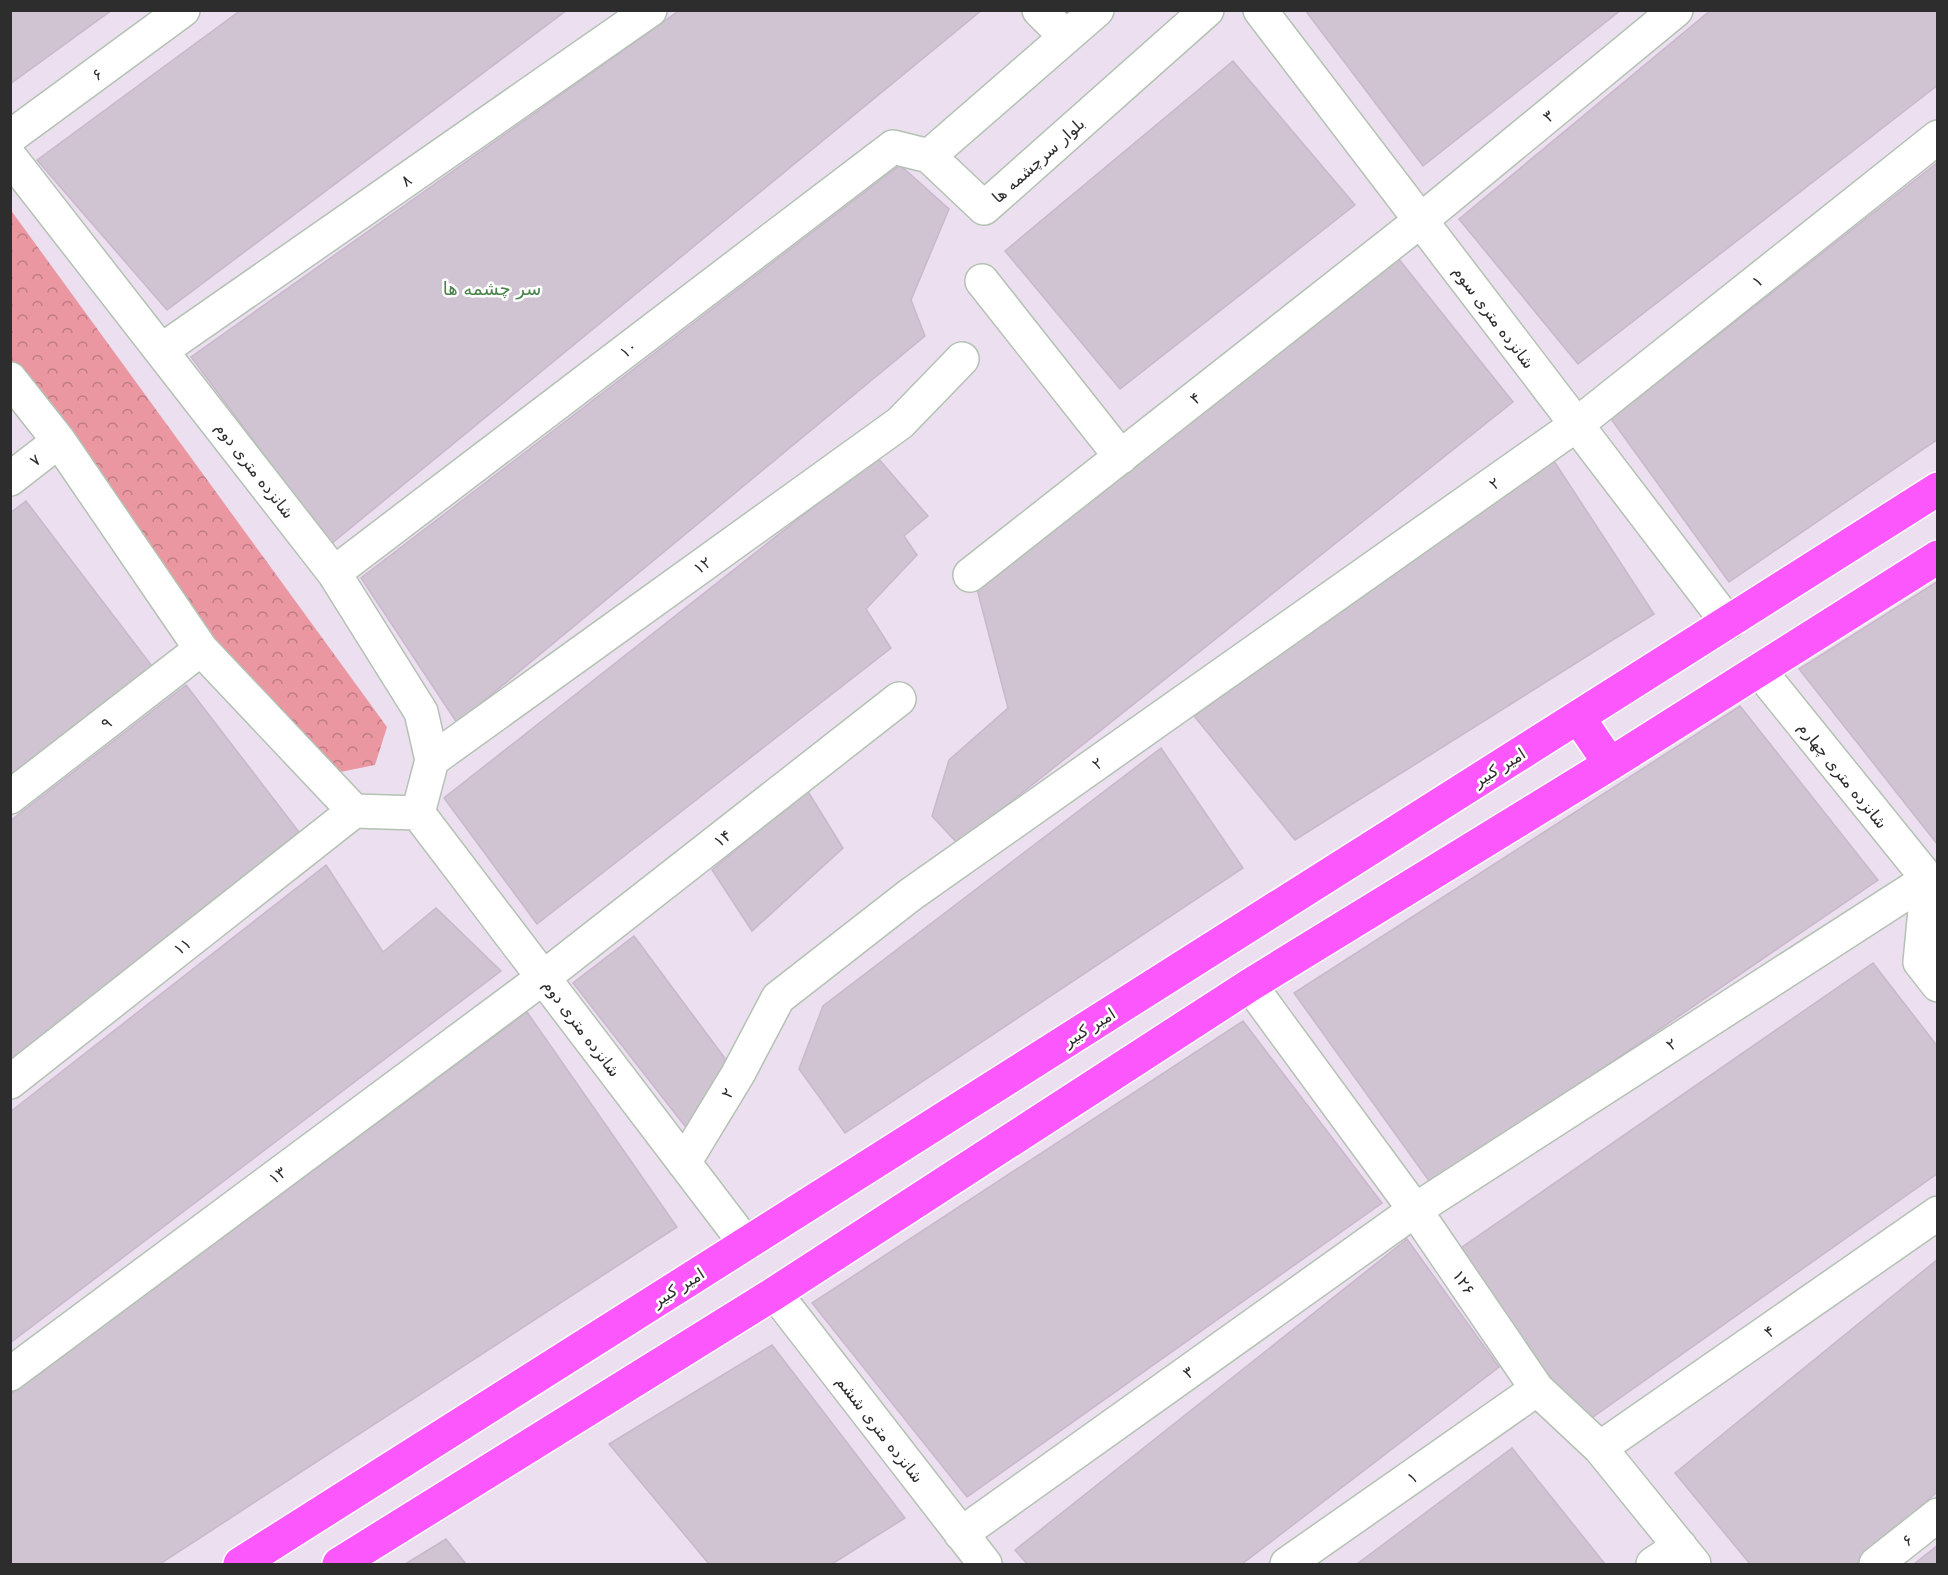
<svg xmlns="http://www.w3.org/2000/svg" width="1948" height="1575" font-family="'DejaVu Sans','Noto Sans Arabic',sans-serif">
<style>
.forest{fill:url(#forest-crowns)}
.building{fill:#d0c3d2;stroke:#c9b8cc;stroke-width:1.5}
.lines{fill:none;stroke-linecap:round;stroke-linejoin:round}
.minor-casing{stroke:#b3c2b3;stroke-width:36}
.major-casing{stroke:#fff;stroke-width:36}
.minor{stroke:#fff;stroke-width:33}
.major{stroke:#fb57fd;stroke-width:33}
.labels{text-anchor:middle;stroke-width:5;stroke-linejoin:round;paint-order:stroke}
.street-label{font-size:16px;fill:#2d2d2d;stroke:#fff}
.neighbourhood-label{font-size:18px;fill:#49834b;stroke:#fff}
</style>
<defs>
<pattern id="forest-crowns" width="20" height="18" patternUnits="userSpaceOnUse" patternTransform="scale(1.5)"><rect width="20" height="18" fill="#ea97a2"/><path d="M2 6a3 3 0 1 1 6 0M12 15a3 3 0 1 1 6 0" fill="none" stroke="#be7c84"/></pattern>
</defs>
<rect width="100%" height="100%" fill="#ecdff0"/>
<!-- forest -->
<path class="forest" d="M10,209L387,727L375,765L305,779L11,386Z"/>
<!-- building -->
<path class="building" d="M10,10H112L10,84Z
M241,10H567L167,310L37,160Z
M680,10H982L331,544L191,357Z
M1305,10H1621L1423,166Z
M1711,10H1938V85L1578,364L1459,219Z
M1233,61L1355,205L1120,389L1005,251Z
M1938,162V439L1729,582L1611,419Z
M900,165L949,209L911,300L925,336L457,723L361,578Z
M1398,258L1513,402L958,844L932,816L949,760L1008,708L977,589Z
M877,457L928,516L904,536L917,555L866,609L891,648L537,924L444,798Z
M1552,458L1654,614L1295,840L1194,716Z
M26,501L155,670L10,782V513Z
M1938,581V845L1799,669Z
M186,685L316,854L10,1091V821Z
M1740,706L1878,880L1432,1185L1294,993Z
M1161,748L1243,868L845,1133L799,1069L823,1006Z
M807,790L843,848L752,931L712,870Z
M326,865L383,952L436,908L501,971L10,1343V1112Z
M634,936L727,1061L692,1135L573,983Z
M1873,963L1938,1047V1173L1586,1422L1452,1254Z
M527,1012L677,1227L160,1564H10V1395Z
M1243,1021L1382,1203L967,1497L812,1303Z
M1407,1239L1499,1367L1242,1564H1027L1015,1550Z
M1938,1259V1491L1857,1564H1750L1675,1473Z
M772,1345L905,1518L832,1564H709L609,1444Z
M1512,1448L1605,1564H1357Z
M446,1539L466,1564H405Z
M1938,1545V1564H1914Z"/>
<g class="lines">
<!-- minor casing -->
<g class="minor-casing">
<path id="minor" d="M1039,10L1066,37
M1097,10L929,156L984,208L1207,10
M1260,10L1728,623
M10,137L183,10
M10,157L334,573L421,712L432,760L418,813
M982,281L1121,457
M162,350L650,10
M10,379L59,441L201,649L354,811L418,813
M10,479L59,441
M334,573L893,147L929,156
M970,575L1420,221L1676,10
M1759,670L1928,879
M432,760L900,423L962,359
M10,797L201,649
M418,813L746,1244
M1928,879L1920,962L1938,985
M1250,985L1415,1210L1537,1389L1600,1448L1694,1564
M10,1082L354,811
M684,1163L738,1074L778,998L910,895L1576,425L1938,137
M775,1293L985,1564
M10,1374L544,977L899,699
M1600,1448L1938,1213
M961,1534L1415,1210L1928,879
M1287,1564L1537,1389
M1653,1564L1680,1546
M1876,1564L1938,1515"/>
</g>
<!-- major casing -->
<g class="major-casing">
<path id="major" d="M1578,717L1610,764
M240,1564L1938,489
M339,1564L775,1293L1250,985L1610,764L1938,557"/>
</g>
<!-- minor -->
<use href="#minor" class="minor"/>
<!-- major -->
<use href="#major" class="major"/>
</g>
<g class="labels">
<!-- street labels -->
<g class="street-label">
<text transform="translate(97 74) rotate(-36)" y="6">۶</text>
<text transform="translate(1548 116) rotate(-39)" y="6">۳</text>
<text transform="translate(1038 160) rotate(-42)" y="6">بلوار سرچشمه ها</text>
<text transform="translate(406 180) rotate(-35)" y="6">۸</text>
<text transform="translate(1757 281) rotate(-39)" y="6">۱</text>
<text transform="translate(1494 317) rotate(53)" y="6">شانزده متری سوم</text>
<text transform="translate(628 349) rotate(-37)" y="6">۱۰</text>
<text transform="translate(1195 398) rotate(-38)" y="6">۴</text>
<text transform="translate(35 460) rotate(-38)" y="6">۷</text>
<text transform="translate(255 470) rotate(52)" y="6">شانزده متری دوم</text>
<text transform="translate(1494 483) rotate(-35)" y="6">۲</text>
<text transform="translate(702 565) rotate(-36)" y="6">۱۲</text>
<text transform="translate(106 723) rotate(-38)" y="6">۹</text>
<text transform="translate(1097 763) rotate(-35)" y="6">۲</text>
<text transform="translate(1499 767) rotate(-32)" y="6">امیر کبیر</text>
<text transform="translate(1843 775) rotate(51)" y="6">شانزده متری چهارم</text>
<text transform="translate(722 838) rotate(-38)" y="6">۱۴</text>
<text transform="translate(182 946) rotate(-38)" y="6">۱۱</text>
<text transform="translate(1089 1027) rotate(-32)" y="6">امیر کبیر</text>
<text transform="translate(582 1028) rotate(53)" y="6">شانزده متری دوم</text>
<text transform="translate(1671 1044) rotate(-33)" y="6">۲</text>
<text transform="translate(727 1093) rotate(-59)" y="6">۲</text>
<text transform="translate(277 1175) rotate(-37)" y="6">۱۳</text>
<text transform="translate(1464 1282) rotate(56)" y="6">۱۲۶</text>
<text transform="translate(678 1287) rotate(-32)" y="6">امیر کبیر</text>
<text transform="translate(1769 1331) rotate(-35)" y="6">۴</text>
<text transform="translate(1188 1372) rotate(-36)" y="6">۳</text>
<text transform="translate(880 1429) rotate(52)" y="6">شانزده متری ششم</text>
<text transform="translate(1412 1477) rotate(-35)" y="6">۱</text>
<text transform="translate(1907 1540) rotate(-39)" y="6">۶</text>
</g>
<!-- neighbourhood labels -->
<g class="neighbourhood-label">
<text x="492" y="295">سر چشمه ها</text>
</g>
</g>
<!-- border -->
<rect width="1948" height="1575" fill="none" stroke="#2d2d2d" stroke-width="24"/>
</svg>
